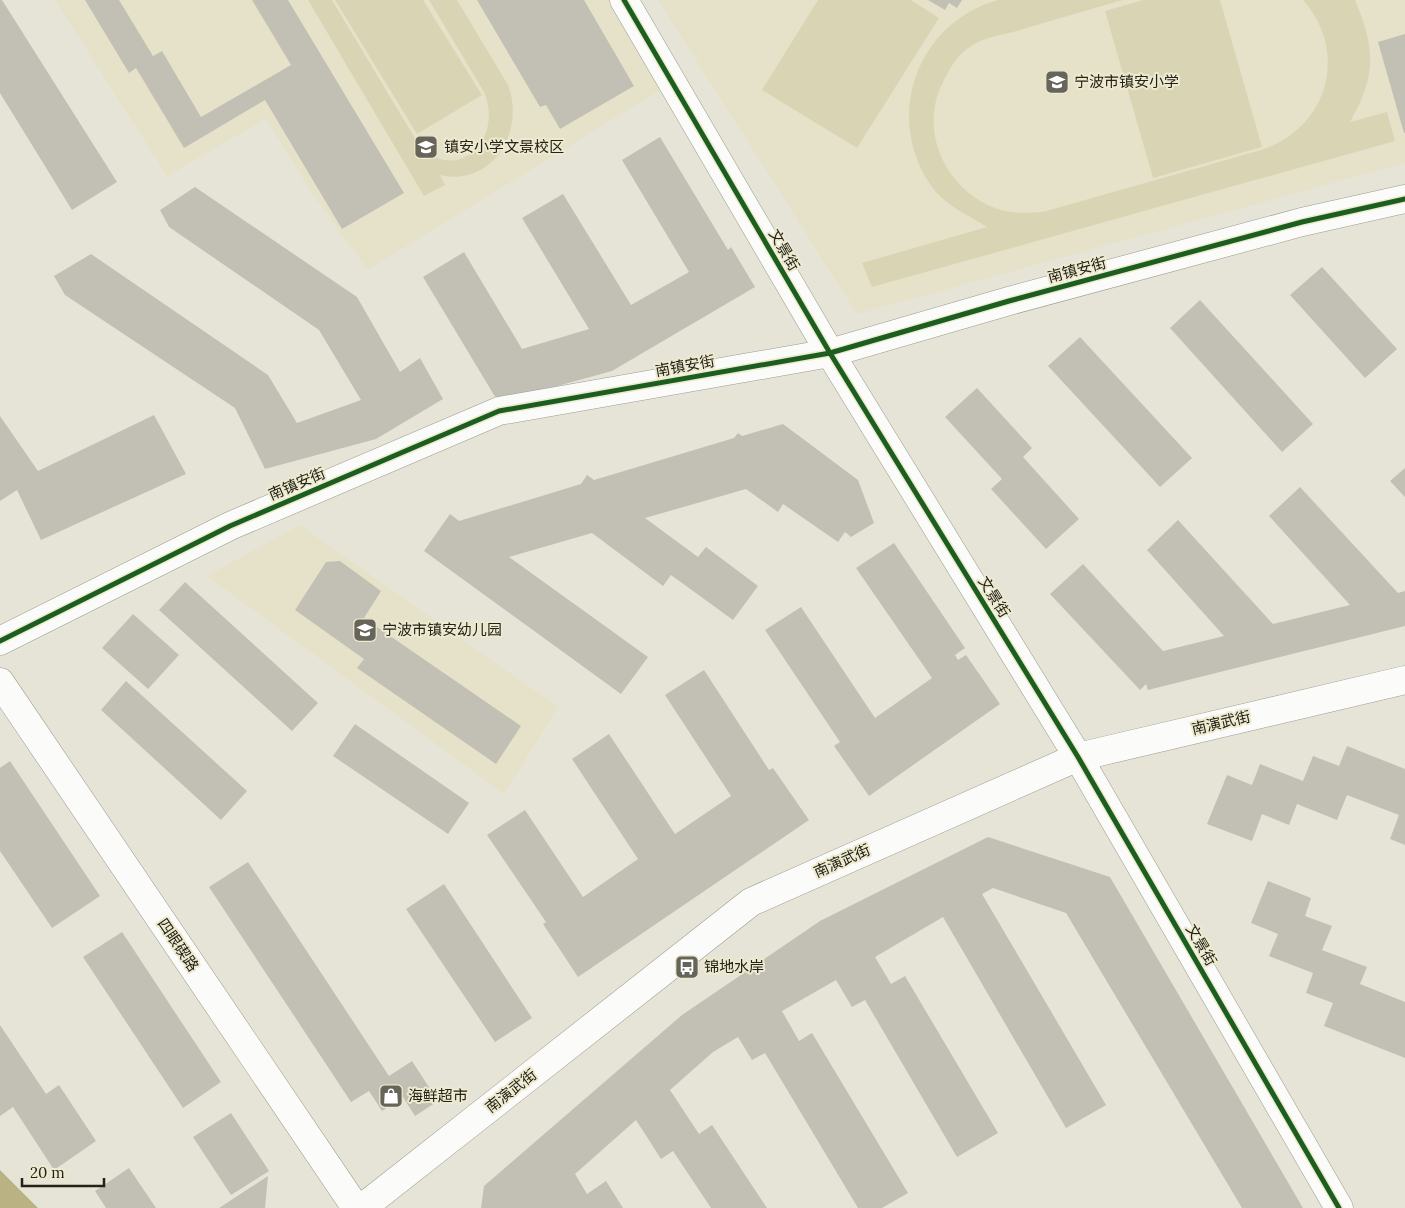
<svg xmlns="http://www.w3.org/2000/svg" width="1405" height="1208" font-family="Lora,'Noto Sans SC',serif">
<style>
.built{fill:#e6e2c9}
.green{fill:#d9d4b3}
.water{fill:#bab282}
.building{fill:#c2c0b5}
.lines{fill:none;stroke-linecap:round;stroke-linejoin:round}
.street-casing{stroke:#9c9a90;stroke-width:29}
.street{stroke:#fbfbf9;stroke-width:28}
.cycleway-casing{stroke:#edeacf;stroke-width:8}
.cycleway{stroke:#1b5e20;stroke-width:5}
.labels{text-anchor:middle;stroke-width:4;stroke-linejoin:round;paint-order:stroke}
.poi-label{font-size:15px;fill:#232118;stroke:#edeacf;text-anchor:start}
.street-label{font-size:15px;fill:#232118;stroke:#edeacf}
</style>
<rect width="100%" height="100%" fill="#e6e4d6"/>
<!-- built -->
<path class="built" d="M55,0H610L662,89L368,270L315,198L266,119L167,176Z
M658,0H1405V163L857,314Z
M300,525L558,707L504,794L207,576Z"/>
<!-- green -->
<path class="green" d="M308,0H332L419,145C459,186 504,138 484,92L429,0H457L508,85C526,131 492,187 440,175L445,185L424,196Z
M335,0H423L482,95L417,134Z
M818,0H911L939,18L857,148L762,90Z
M998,0H1123C1088,10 1052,20 1017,31C1001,35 980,38 967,49C956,57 949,70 943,82C917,133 948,194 1001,210C1015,214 1029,213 1043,212L1261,150C1327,129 1350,53 1303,0H1355C1376,50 1376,75 1350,122L1387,112L1395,141L872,287L862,263L987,227C968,215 946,206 932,187C883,118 916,23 998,0Z
M1143,0H1220L1262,147L1153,178L1105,11Z"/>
<!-- water -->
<path class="water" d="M0,1170L38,1208H0Z"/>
<!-- building -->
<path class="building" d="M0,0H2L117,182L72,210L0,93Z
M85,0H119L153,56L162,51L201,117L291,65L252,0H288L404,193L342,229L265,100L184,148L136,68L129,73Z
M477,0H584L634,86L560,129L546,105L540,107Z
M928,0H962L957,8L949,3L945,10Z
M1405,34V133H1404L1378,42Z
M660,137L728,250L731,247L755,287L612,371L506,400L504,396L497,400L423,277L464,252L522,349L589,329L522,218L563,194L631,305L689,272L622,160Z
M195,187L357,297L400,372L420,358L443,399L376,439L265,469L235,408L65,295L54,276L91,254L268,375L297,423L361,400L319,330L169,227L160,210Z
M1322,267L1397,349L1365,378L1290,295Z
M1200,300L1313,424L1282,452L1170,328Z
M1080,337L1192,458L1160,487L1048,366Z
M977,388L1032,448L1023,457L1079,519L1046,549L991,489L1002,479L945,417Z
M154,415L186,474L41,540L17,490L0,501V416L38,471Z
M783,424L858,480L874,523L851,537L845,532L838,542L783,504L778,512L746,489L645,518L698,557L706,547L758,586L733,620L671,575L663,586L592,533L509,557L648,657L621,694L424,551L450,514L459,521L581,484L587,475L594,480L734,438L738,433L742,436Z
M1405,468V497L1390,481Z
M1300,487L1398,593L1405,591V626L1148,690L1146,684L1140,690L1050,594L1083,564L1163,651L1224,636L1147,550L1178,520L1273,624L1350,605L1269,516Z
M894,543L965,648L955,655L958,660L966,655L1000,704L869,796L834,746L840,742L765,630L801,607L875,718L932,678L856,568Z
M340,561L381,591L364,618L521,726L496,764L357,668L364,659L295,610L326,562Z
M185,582L318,703L292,731L159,610Z
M133,614L179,655L148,689L102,648Z
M704,670L769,770L773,768L809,820L578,977L543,924L546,922L487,835L525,810L583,897L638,859L572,759L609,734L675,834L731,796L665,695Z
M126,681L247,791L221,820L101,710Z
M355,724L469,803L448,834L333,756Z
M1347,746L1405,769V845L1390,839L1399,815L1347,795L1337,820L1297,804L1289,825L1262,814L1252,841L1207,824L1227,775L1252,785L1260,764L1303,781L1313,756L1339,766Z
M10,761L100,896L52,928L0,851V768Z
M988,837L1110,877L1303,1208H1242L1066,913L993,888L982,894L1106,1105L1066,1128L943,917L875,957L891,984L905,976L998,1133L957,1157L865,1000L852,1007L836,980L782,1011L799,1041L812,1033L908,1193L882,1208H858L765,1053L752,1060L738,1037L713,1052L670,1090L699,1134L712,1125L767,1208H711L673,1151L661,1159L636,1120L575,1174L587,1194L606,1181L623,1208H481L484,1186L682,1015L820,921Z
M248,862L389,1076L412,1061L438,1101L415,1116L403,1097L382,1111L369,1091L351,1102L209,887Z
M1268,881L1311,898L1305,916L1332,926L1322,950L1367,967L1360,984L1405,1002V1058L1324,1026L1333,1003L1306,993L1313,973L1269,956L1278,934L1251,923Z
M444,884L532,1018L495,1042L406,909Z
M122,932L221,1082L183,1108L83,957Z
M0,1025L46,1094L59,1085L96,1141L54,1170L13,1107L0,1116Z
M231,1113L269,1171L231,1195L193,1137Z
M129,1168L156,1208H106L95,1191Z
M268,1176L265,1208H219Z"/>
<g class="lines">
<!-- street casing -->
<g class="street-casing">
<path id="street" d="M624,0L830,353L1078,757L1339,1208
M0,641L230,526L499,411L830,353L1009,301L1302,222L1405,199
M0,682L356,1208
M362,1208L751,902L1078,757L1405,680"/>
</g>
<!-- street -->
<use href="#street" class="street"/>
<!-- cycleway casing -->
<g class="cycleway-casing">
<path id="cycleway" d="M624,0L830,353L1078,757L1339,1208
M0,641L230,526L499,411L830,353L1009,301L1302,222L1405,199"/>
</g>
<!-- cycleway -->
<use href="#cycleway" class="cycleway"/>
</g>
<!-- icons -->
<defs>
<g id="school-square" transform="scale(1.25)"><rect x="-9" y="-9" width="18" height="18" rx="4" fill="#67655a" stroke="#edeacf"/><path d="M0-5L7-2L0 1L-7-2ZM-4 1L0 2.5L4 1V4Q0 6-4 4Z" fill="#fff"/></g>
<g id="bus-square" transform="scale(1.25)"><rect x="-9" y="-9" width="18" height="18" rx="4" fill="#67655a" stroke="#edeacf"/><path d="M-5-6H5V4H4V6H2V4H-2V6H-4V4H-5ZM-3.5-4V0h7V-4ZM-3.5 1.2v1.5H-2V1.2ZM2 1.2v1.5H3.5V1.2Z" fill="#fff"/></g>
<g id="shop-square" transform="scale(1.25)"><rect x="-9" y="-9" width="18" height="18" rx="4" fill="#67655a" stroke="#edeacf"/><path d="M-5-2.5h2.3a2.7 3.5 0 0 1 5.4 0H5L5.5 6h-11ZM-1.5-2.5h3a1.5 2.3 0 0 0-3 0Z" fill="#fff"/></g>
</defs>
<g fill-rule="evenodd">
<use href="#school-square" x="1057" y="82"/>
<use href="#school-square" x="426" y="147"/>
<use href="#school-square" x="365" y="630"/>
<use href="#bus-square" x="687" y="967"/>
<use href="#shop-square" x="391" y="1096"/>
</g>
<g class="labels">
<!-- poi labels -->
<g class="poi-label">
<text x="1074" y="87">宁波市镇安小学</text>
<text x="444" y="152">镇安小学文景校区</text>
<text x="382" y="635">宁波市镇安幼儿园</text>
<text x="704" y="972">锦地水岸</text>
<text x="408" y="1101">海鲜超市</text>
</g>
<!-- street labels -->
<g class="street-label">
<text transform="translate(784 250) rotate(60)" y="5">文景街</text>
<text transform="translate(1077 270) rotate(-15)" y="5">南镇安街</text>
<text transform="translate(685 366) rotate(-10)" y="5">南镇安街</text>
<text transform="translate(297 484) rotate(-23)" y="5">南镇安街</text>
<text transform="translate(994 597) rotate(58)" y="5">文景街</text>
<text transform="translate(1221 723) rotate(-13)" y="5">南演武街</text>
<text transform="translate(842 861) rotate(-24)" y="5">南演武街</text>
<text transform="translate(178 945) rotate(56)" y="5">四眼碶路</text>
<text transform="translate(1201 945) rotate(60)" y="5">文景街</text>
<text transform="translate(511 1091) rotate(-38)" y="5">南演武街</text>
</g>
</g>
<!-- scale -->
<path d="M22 1178v8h82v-8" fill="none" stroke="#232118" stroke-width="2.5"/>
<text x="30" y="1178" font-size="15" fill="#232118" stroke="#edeacf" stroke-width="4" paint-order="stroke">20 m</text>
</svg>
